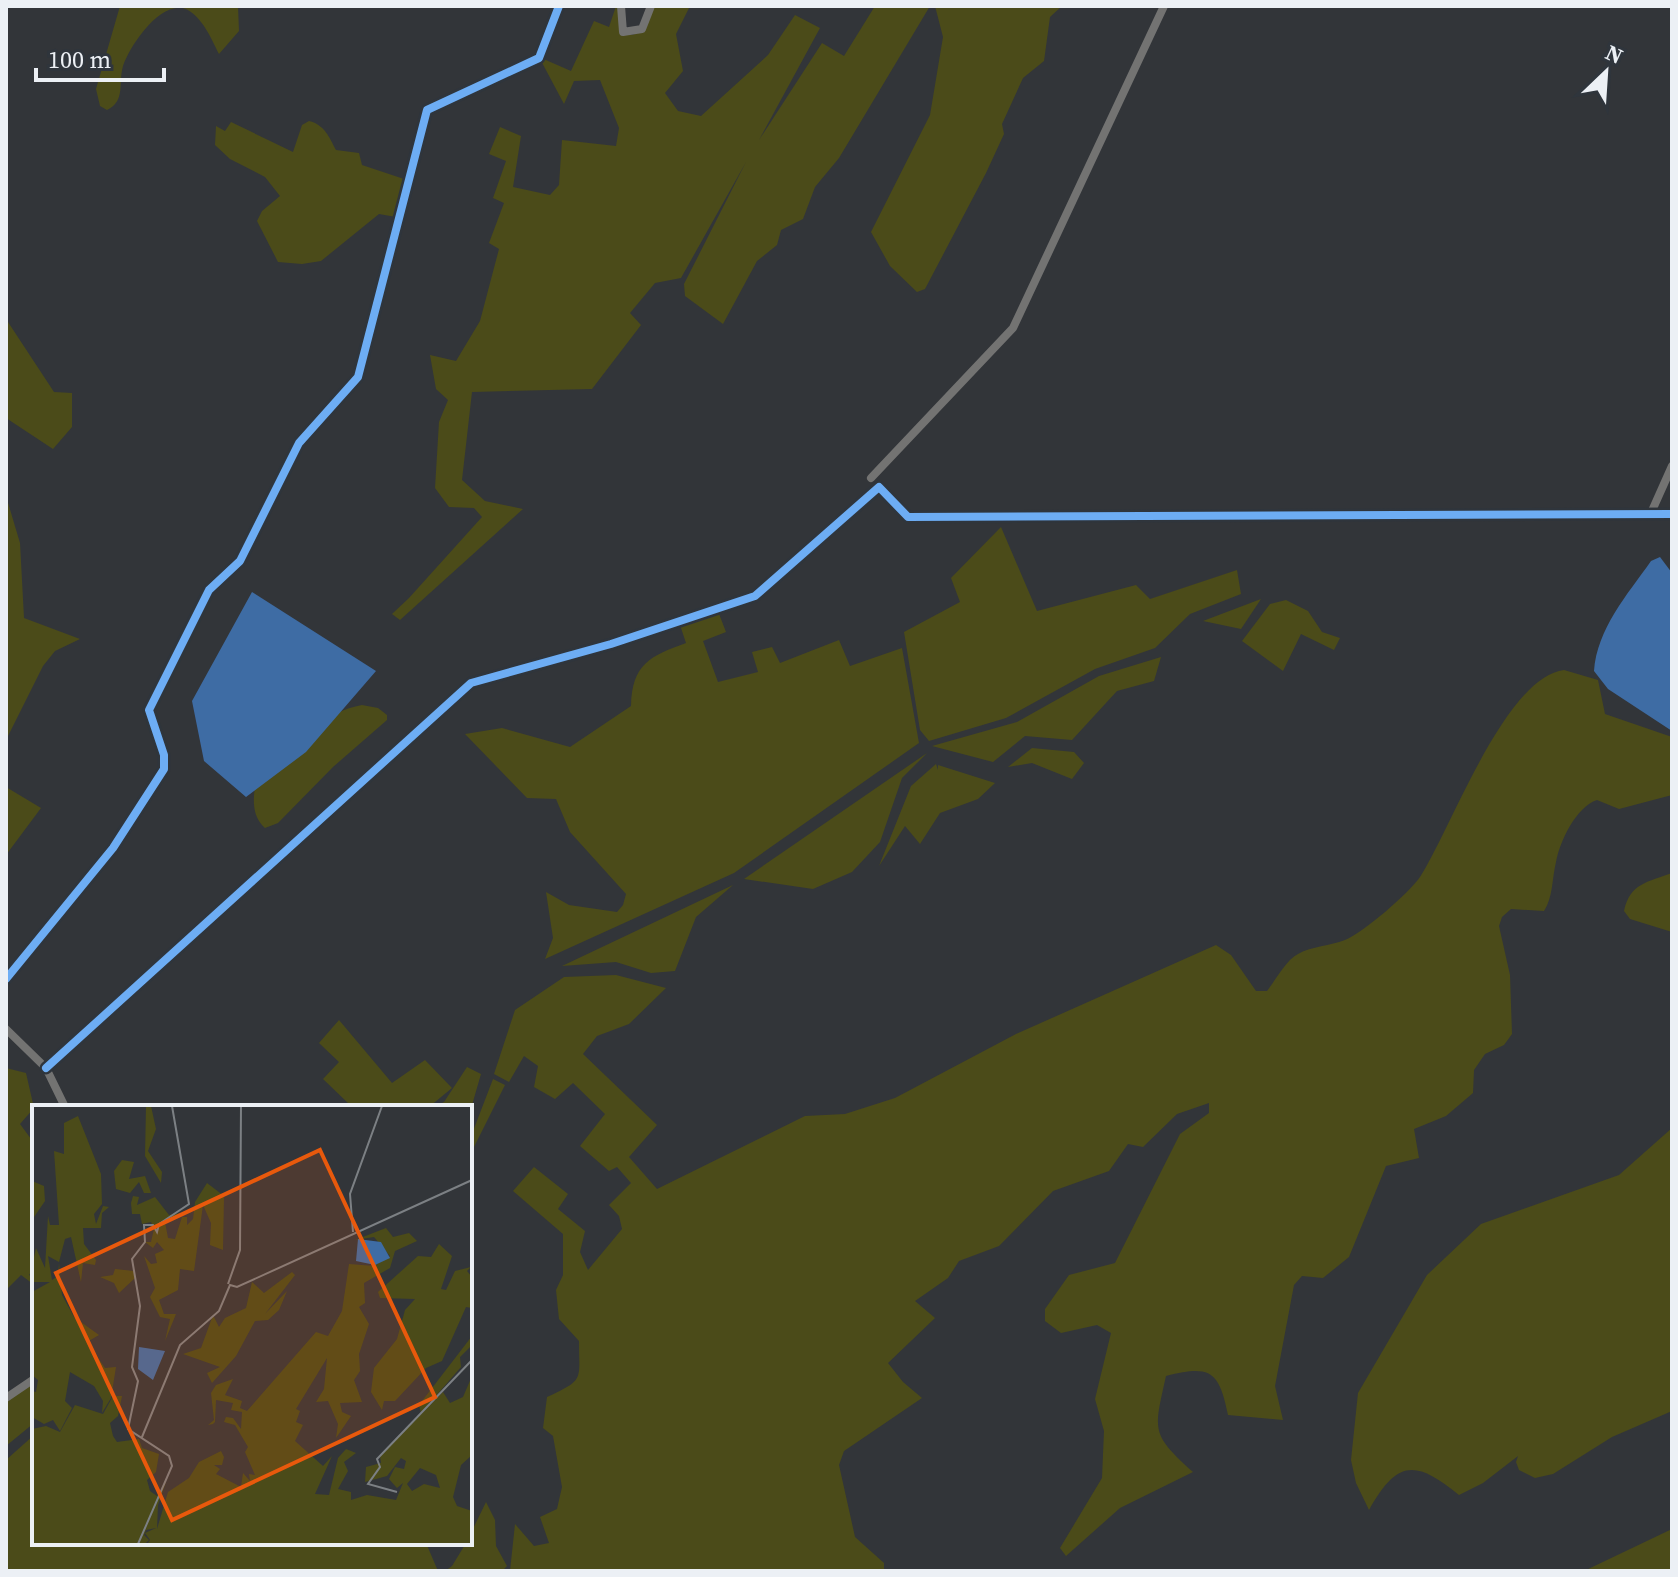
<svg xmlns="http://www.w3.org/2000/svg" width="1678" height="1577" font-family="'Source Serif 4',serif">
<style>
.green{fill:#4b4b19}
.water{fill:#3e6ca4}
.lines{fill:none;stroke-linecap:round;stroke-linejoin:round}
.street{stroke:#737372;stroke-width:8}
.cycleway-casing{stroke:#2f353c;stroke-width:13}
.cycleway{stroke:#6dadf4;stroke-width:8}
.inset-road{fill:none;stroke:#7c8084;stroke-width:2}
.view{fill:#e8590c;fill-opacity:0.15;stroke:#e8590c;stroke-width:4}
.inset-edge{fill:none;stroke:#ecf0f5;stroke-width:4}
</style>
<rect width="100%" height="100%" fill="#323539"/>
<!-- green -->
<path class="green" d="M120,6H238L239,31L219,54C211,38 203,18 186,9C160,0 130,46 123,66C118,83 126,101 107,110L100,106L96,89Z
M616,6H620L624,29L632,35L644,31L655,6H690L676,34L683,71L665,93L678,111L701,116L768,55L795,15L820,28L759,140L822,43L844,56L875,6H930L839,158L815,187L803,219L781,230L777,245L757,261L723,324L685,296L684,284L746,162L681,278L655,283L630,313L641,325L592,389L472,392L462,480L485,501L523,509L400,620L392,614L409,598L482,517L474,508L449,507L435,488L439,422L448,400L436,389L430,355L456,361L480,321L499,249L489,243L504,203L493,198L506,161L489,154L500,127L521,136L513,187L550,195L559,185L562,140L616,146L619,128L600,80L574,81L564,104L539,57L571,71L594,21L609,27Z
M935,6H1062L1050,17L1044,61L1023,78L1002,124L1004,134L986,173L925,289L917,292L890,266L871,232L930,115L943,37Z
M309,121C325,125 329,137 336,150L359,153L362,165L407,180L396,217L379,214L321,261L302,264L278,262L257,221L262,211L280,196L265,177L230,159L215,145L216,126L225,131L231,122L293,152L302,125Z
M6,319L54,392L72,393V427L53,449L6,418Z
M6,496L20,543L24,618L80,639L55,651L43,666L6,740Z
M1001,527L1037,611L1136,585L1150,599L1237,570L1241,594L1190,614L1155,648L1095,669L1006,718L929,741L920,730L904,632L960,602L951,578Z
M1261,599L1241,629L1203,621Z
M1286,600L1308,611L1322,632L1340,638L1334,650L1301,634L1283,671L1242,641L1270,604Z
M716,606L726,632L703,641L718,682L758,672L752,652L772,647L780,663L839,640L850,666L902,648L919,743L734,873L545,959L553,938L546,892L569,905L617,912L623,905L626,894L570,832L556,799L527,798L465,734L502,728L570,747L631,706C632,664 650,656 686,643L678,619Z
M1161,657L1154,681L1117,691L1072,740L1025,736L993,762L932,746L1017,722L1099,676Z
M1564,670L1598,680L1605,714L1672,737V795L1619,809L1597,800C1576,807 1560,841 1556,862C1552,878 1553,898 1544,911L1511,909L1502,917L1499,926L1510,975L1512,1034L1504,1045L1485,1054L1474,1070L1473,1093L1446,1116L1414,1129L1419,1158L1386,1166L1349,1257L1323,1278L1302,1276L1294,1285L1275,1386L1283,1420L1228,1415C1219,1370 1210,1365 1166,1376C1154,1431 1150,1433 1193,1472L1120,1508L1066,1556L1060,1548L1102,1478L1104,1431L1095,1399L1111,1333L1097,1325L1061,1333L1045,1321V1309L1069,1275L1115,1263L1180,1134L1209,1113V1103L1177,1114L1143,1147L1128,1144L1109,1171L1053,1191L999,1246L959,1261L948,1278L915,1301L935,1318L888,1363L903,1382L922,1398L844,1451L839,1465L855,1537L884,1563V1571H510L515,1524L534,1546L549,1543L540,1517L557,1509L562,1487L553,1436L543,1428L547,1397C585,1379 579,1381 579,1341L559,1319L556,1290L563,1275V1234L513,1191L534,1167L568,1194L558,1209L585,1231L580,1252L588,1270L622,1229L619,1216L609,1205L631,1183L617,1167L609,1171L580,1146L605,1114L573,1083L555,1099L534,1087L538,1066L524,1056L509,1082L494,1074L515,1010L564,977L616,975L666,988L629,1024L597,1036L583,1054L657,1125L629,1157L657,1189L805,1116L845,1114L895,1098L1016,1034L1216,945L1231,955L1256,991H1267C1275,981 1286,960 1298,954C1312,946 1330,946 1345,940C1364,932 1408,894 1420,877C1450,831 1505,677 1564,670Z
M362,705L378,708L387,715V720L333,767L278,823L265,828C249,813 254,794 257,774C289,749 321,712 362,705Z
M1032,748L1074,752L1084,763L1072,779L1032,763L1008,767Z
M927,753L902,778L880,842L852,872L813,889L744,879Z
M936,764L938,770V765L995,783L978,799L940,813L920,844L905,826L879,866L911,786Z
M6,787L41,808L6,855Z
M1672,873V932L1630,919L1624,911C1630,883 1648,882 1672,873Z
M733,885L696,917L675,971L651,973L616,962L562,966Z
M339,1020L392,1083L425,1060L452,1088L429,1107H344L349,1104L323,1079L339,1062L319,1043Z
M467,1067L481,1074L470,1112V1107H434L444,1102Z
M6,1068L26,1073L34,1108L20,1124L34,1143V1268L29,1275L34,1278V1282L33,1284L21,1275L6,1290Z
M493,1079L505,1085L470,1155V1139Z
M1672,1128V1411L1612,1437L1553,1474L1535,1478L1519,1470L1516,1462L1518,1456L1483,1483L1459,1495C1415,1459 1397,1460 1369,1510L1356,1483L1351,1460L1358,1393L1427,1275L1481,1224L1619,1175Z
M34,1383V1423L6,1446V1401Z
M34,1435V1543H426L438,1571H6V1460Z
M486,1502L495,1520L496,1546L507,1566L502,1571H445L452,1566L466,1543H470V1535Z
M1672,1529V1571H1584Z"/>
<!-- water -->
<path class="water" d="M1660,557L1672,573V731L1608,689L1594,671C1597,629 1627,595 1651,561Z
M252,592L376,671L306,752L246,797L204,761L192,701Z"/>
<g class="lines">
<!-- street -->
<path class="street" d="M621,6L623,32L642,29L651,6
M871,478L1013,328L1164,6
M1651,513L1672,466
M6,979L113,848L164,769V755L149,710L209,590L240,561L299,443L358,377L427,110L539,58L559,6
M6,1029L46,1068L65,1107
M46,1068L471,683L611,644L755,596L879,487L908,517L1672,514
M6,1398L34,1379"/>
<!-- cycleway casing -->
<g class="cycleway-casing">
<path id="cycleway" d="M6,979L113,848L164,769V755L149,710L209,590L240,561L299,443L358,377L427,110L539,58L559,6
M46,1068L471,683L611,644L755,596L879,487L908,517L1672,514"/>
</g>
<!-- cycleway -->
<use href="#cycleway" class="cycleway"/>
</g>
<!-- overview -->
<g transform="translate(32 1105)">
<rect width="440" height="440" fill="#323539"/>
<path d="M114,1H119L124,24L116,46L130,67L129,78L113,51ZM46,11L69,69L70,99L62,109L64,119L71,101L77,102L70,108L69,123H51L52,139L64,155L63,160L51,158L49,177L39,132L33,134L27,157L16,151L20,175L26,171L27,158L30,190L42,212L67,230L55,237L73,263L84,262L79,293L70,308L71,296L62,281L38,267L33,296L40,303L28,326L21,315L12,319L0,312V286L4,287L6,275L0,270V187L18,177H0V161L4,143L13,163L16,111L18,120H27L22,46L32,49V18ZM90,55L102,57L97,74L113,71L119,88H112L107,77L98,88L84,84L82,66ZM0,76L12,81L13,96L0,115ZM175,78L192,91L191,145L178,140L179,118L171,100L162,166L148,164L146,185L127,195L132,209H144L133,236L138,214L128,212L118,192L123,183L112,151L119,159L125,158L123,149L132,145L125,137L121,143L113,137H119L122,124L119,117L110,119L108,109H100L99,98L101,91L107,92L105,100L123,92L137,110L149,108L133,117L136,133L143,134L150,112H155V120L161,114L163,97ZM354,123L361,132L377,128L385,136L363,146L358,163L332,178L333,198L327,202L337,219L327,249L328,266L322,275L330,297L308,298L310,307L319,311L304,333L306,319L296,296L284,297L292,284L295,253L264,304L268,306L264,317L271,320L263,336L291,361L300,351L283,389L297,390L306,353L314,344L324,348L312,357L316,366L306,384L319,387V395L335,390L364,395L371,378L365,383L357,374L363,362L372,364L374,356L369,353L355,371L333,377L334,362L349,358L348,351L411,287L418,298L431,292L440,271V350L429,360L421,392L425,401L440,406V439H115L118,435L113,428L124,423L114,425L112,430L117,435L113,439H0V324L14,321L28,327L43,300L71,309L81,291H90L86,311L78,318L81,331L85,337L107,334L110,343L127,349L124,367L115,375L118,386L125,391L134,377L126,400L125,424L136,387L157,373L167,357L189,346L192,352L190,360H182L188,364L184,369L209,382L211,368L218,376L217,369L223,370L213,347L216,342L203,320L192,317L194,312L201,313L209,324L210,307L199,305L201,298L184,295L183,317L181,319L176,320L182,315L179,288L184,280L201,274L193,290L210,296L208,303L215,306L284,227L296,231L310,206L317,159L342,161L358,151L342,132L323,135ZM388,363L404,370L408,383L392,379L380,386L375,379ZM407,139L420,151L409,184L414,185L423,166L439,162L435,166L440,172V203L434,202L410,256L394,263L363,296H352L350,305L339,287L342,263L365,234L373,205L383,194L348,193L346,187L386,151L399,152ZM83,164L102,166L103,173L87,188L82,178L68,172L81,170ZM260,167L263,170L233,209L255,186L247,205L236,215L223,216L204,251L180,278L175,268L188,262L151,249L169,243L181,210L187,222L193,213L214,203L220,177L232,188ZM440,231V240L428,252L429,262L389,308L387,300Z" fill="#4b4b19" fill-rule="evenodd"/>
<path d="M326,134L349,137L358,153L343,160L324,156ZM107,242L133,246L121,275L106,264Z" fill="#3e6ca4"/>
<path class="inset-road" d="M321,127L318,89L350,1M196,179L208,145L209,1M110,332L148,240L187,206L198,180L205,182L440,75M365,387L336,379L348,362L345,354L440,255M106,439L140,361L137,351L96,324L106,276L100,262L108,201L100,154L113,137L112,120H121L125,127L127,119L157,99L140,1"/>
<path class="view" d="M288,45L403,292L140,415L24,168Z"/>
<rect width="440" height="440" class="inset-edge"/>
</g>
<!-- border -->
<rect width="1678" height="1577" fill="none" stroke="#ecf0f5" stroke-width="16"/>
<!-- north arrow -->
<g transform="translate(1606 72) rotate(25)" stroke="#2f353c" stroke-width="6" paint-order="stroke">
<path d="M0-6L14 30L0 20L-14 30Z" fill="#ecf0f5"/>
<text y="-12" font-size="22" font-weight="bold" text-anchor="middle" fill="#ecf0f5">N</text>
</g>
<!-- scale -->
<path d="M36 68v12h128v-12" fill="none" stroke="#ecf0f5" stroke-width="4"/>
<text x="48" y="68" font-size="24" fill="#ecf0f5" stroke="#2f353c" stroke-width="6" paint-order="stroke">100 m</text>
</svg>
